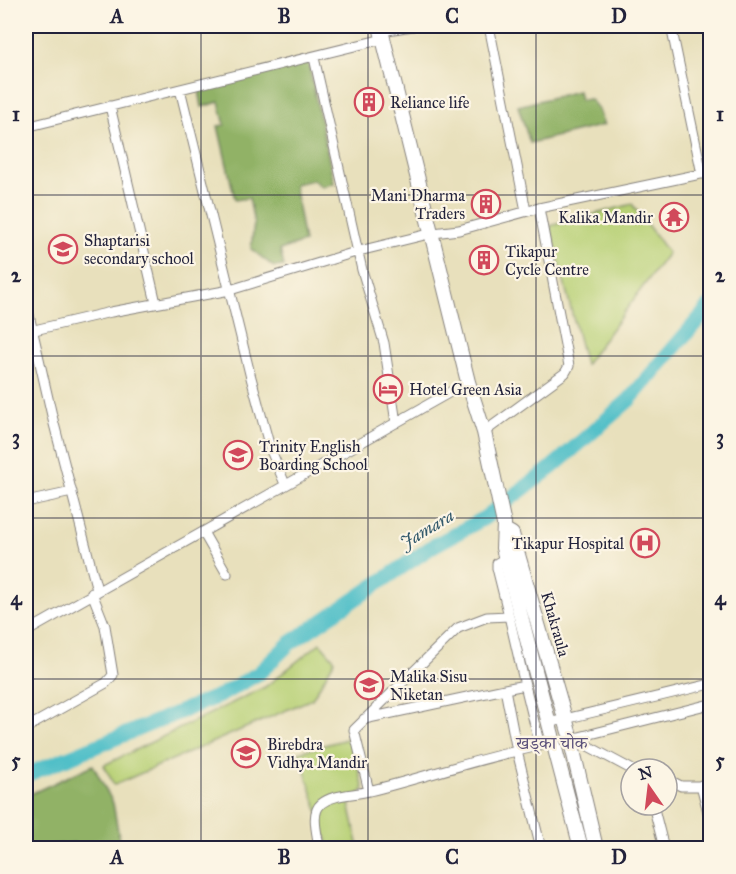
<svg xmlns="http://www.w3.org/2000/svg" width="736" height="874" font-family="'IM FELL Great Primer','Noto Serif Devanagari',serif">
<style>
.green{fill:#b7d075;stroke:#6c7958;stroke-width:1.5}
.forest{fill:#91b266;stroke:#5a6a50;stroke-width:1.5}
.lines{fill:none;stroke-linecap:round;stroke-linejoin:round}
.river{stroke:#51bfc8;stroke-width:15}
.street-casing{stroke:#85817c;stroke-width:11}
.primary-casing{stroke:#85817c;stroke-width:16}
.street{stroke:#fff;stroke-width:9}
.primary{stroke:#fff;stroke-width:14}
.grid{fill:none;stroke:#22223b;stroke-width:1.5;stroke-opacity:0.55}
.labels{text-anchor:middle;stroke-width:4.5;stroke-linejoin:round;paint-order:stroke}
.poi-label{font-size:16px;fill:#22223b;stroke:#fcf5e5;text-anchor:start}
.street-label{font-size:16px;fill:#22223b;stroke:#fcf5e5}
.water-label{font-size:18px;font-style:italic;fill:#32596c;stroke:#fcf5e5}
.neighbourhood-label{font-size:18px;fill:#5c527b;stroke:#fcf5e5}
.neatline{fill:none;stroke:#22223b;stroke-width:2}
.grid-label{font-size:20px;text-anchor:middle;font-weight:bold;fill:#22223b}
</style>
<rect width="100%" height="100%" fill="#fcf5e5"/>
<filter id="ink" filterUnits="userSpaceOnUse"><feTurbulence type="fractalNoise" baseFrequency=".0167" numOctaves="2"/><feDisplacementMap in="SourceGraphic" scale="12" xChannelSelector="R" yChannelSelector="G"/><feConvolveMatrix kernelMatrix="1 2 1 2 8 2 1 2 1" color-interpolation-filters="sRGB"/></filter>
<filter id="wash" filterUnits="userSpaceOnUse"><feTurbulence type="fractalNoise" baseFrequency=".008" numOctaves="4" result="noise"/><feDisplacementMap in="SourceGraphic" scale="24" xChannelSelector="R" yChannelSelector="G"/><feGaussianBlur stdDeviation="1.35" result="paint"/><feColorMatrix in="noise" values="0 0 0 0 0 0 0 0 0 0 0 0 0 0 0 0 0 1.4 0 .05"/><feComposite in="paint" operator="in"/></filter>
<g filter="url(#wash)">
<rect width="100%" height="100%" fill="#e8e0bc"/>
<!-- green -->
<path class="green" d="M632,204L668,253L585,365L550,226Z
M320,643L335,660L312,699L114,785L104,765L265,687Z
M350,738L364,789L349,803L359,848H327V840L299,752Z"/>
<!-- forest -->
<path class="forest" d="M308,62L334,183L322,187L313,180L294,184L304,242L280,250L284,266L274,267L251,249L254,223L249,198L235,200L218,126L225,125L219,102L202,107L199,90Z
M578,91L580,100L590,99L598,109L604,125L530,143L518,106Z
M93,765L113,803L121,848H75L74,843L26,848V796Z"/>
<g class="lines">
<!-- river -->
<path class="river" d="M26,775L221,695L259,673L289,644L433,546L483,519L551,468L629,400L710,306"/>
</g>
</g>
<g filter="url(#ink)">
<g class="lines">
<!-- street casing -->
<g class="street-casing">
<path id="street" d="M489,26L526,211
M671,26L702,174
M381,31L413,26
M315,62L362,270L384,343L396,423
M180,89L250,374L270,448L285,484
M110,106L156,303
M26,127L383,39
M539,208L710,172
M26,302L53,420L97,590
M26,332L111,312L230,290L359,251L433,233L459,230L539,208L569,366L565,373L484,432
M26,502L72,492
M203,532L227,574
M509,616L525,685
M26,632L468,382
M505,689L525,685L540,746
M548,723L710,684
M26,728L106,683L113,675L105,626L92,593
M579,737L588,746L631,769
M571,739L710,704
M667,779L681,786H710
M701,785L710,820
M369,791L354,730L458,628L487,617L509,616L497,568V563L506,558
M653,805L664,848
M319,848C318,836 310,813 321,804C332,794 355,795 369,791C419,779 467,762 517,751L505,689L364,719
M541,848L517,751L552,743"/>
</g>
<!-- primary casing -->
<g class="primary-casing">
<path id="primary" d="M380,26L468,382L484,432L504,524L503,548L552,735
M505,530L512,534L569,732
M571,742L596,848
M554,745L581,848"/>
</g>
<!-- street -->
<use href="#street" class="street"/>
<!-- primary -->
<use href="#primary" class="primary"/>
</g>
</g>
<!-- grid -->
<path class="grid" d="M201,26V848M368,26V848M536,26V848M26,195H710M26,356H710M26,518H710M26,679H710"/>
<!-- icons -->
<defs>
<g id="building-ring" transform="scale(1.5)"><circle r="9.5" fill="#fcf5e5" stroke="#d1495b" stroke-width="1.5"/><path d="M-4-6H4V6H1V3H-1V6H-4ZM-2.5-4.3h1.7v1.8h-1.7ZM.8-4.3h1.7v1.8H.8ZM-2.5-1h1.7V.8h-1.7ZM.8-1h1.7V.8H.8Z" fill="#d1495b"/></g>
<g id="temple-ring" transform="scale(1.5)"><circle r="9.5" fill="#fcf5e5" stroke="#d1495b" stroke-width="1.5"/><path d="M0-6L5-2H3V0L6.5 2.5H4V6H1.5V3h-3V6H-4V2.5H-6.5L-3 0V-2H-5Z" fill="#d1495b"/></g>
<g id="school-ring" transform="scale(1.5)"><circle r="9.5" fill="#fcf5e5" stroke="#d1495b" stroke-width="1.5"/><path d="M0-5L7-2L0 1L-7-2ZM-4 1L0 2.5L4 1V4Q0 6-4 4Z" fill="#d1495b"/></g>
<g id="hotel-ring" transform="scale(1.5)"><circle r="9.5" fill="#fcf5e5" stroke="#d1495b" stroke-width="1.5"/><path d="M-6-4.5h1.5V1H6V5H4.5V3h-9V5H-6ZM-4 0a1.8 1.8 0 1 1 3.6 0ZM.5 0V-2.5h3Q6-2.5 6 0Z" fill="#d1495b"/></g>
<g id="hospital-ring" transform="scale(1.5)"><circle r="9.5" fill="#fcf5e5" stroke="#d1495b" stroke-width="1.5"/><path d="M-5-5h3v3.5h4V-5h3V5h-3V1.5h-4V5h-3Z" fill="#d1495b"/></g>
</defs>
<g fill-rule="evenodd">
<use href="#building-ring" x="369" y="102"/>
<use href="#building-ring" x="486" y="204"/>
<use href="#temple-ring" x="674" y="217"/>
<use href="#school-ring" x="63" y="249"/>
<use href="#building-ring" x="484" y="260"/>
<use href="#hotel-ring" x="388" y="389"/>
<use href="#school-ring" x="238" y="455"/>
<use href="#hospital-ring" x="645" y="543"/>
<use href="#school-ring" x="369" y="685"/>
<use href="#school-ring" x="246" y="753"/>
</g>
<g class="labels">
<!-- poi labels -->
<g class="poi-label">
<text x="390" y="108">Reliance life</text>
<text x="465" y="201" text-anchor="end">Mani Dharma<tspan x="465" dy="18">Traders</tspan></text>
<text x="653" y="223" text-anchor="end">Kalika Mandir</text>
<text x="84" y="246">Shaptarisi<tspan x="84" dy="18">secondary school</tspan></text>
<text x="505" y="257">Tikapur<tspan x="505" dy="18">Cycle Centre</tspan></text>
<text x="409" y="395">Hotel Green Asia</text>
<text x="259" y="452">Trinity English<tspan x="259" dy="18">Boarding School</tspan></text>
<text x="624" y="549" text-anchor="end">Tikapur Hospital</text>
<text x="390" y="682">Malika Sisu<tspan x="390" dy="18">Niketan</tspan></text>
<text x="267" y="750">Birebdra<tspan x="267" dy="18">Vidhya Mandir</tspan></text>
</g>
<!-- street labels -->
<g class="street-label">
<text transform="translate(556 624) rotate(74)" y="6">Khakraula</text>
</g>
<!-- water labels -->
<g class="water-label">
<text transform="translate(427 529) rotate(-31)" y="6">Jamara</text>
</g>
<!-- neighbourhood labels -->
<g class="neighbourhood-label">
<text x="552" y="749">खड्का चोक</text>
</g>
</g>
<!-- margin -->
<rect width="736" height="874" fill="none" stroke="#fcf5e5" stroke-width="66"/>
<!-- north arrow -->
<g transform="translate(649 787) rotate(346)"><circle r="28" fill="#fcf5e5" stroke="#a5a1a1" stroke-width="1.5"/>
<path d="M0-4.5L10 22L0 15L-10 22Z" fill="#d1495b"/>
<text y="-9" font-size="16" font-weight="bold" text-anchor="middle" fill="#22223b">N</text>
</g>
<rect x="33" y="33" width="670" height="808" class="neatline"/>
<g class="grid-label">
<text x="117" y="23">A</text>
<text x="284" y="23">B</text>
<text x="452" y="23">C</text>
<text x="619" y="23">D</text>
<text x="16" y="121">1</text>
<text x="720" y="121">1</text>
<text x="16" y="282">2</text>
<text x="720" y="282">2</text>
<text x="16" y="444">3</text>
<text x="720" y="444">3</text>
<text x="16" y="605">4</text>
<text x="720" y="605">4</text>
<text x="16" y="767">5</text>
<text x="720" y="767">5</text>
<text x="117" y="864">A</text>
<text x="284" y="864">B</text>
<text x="452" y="864">C</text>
<text x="619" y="864">D</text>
</g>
</svg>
